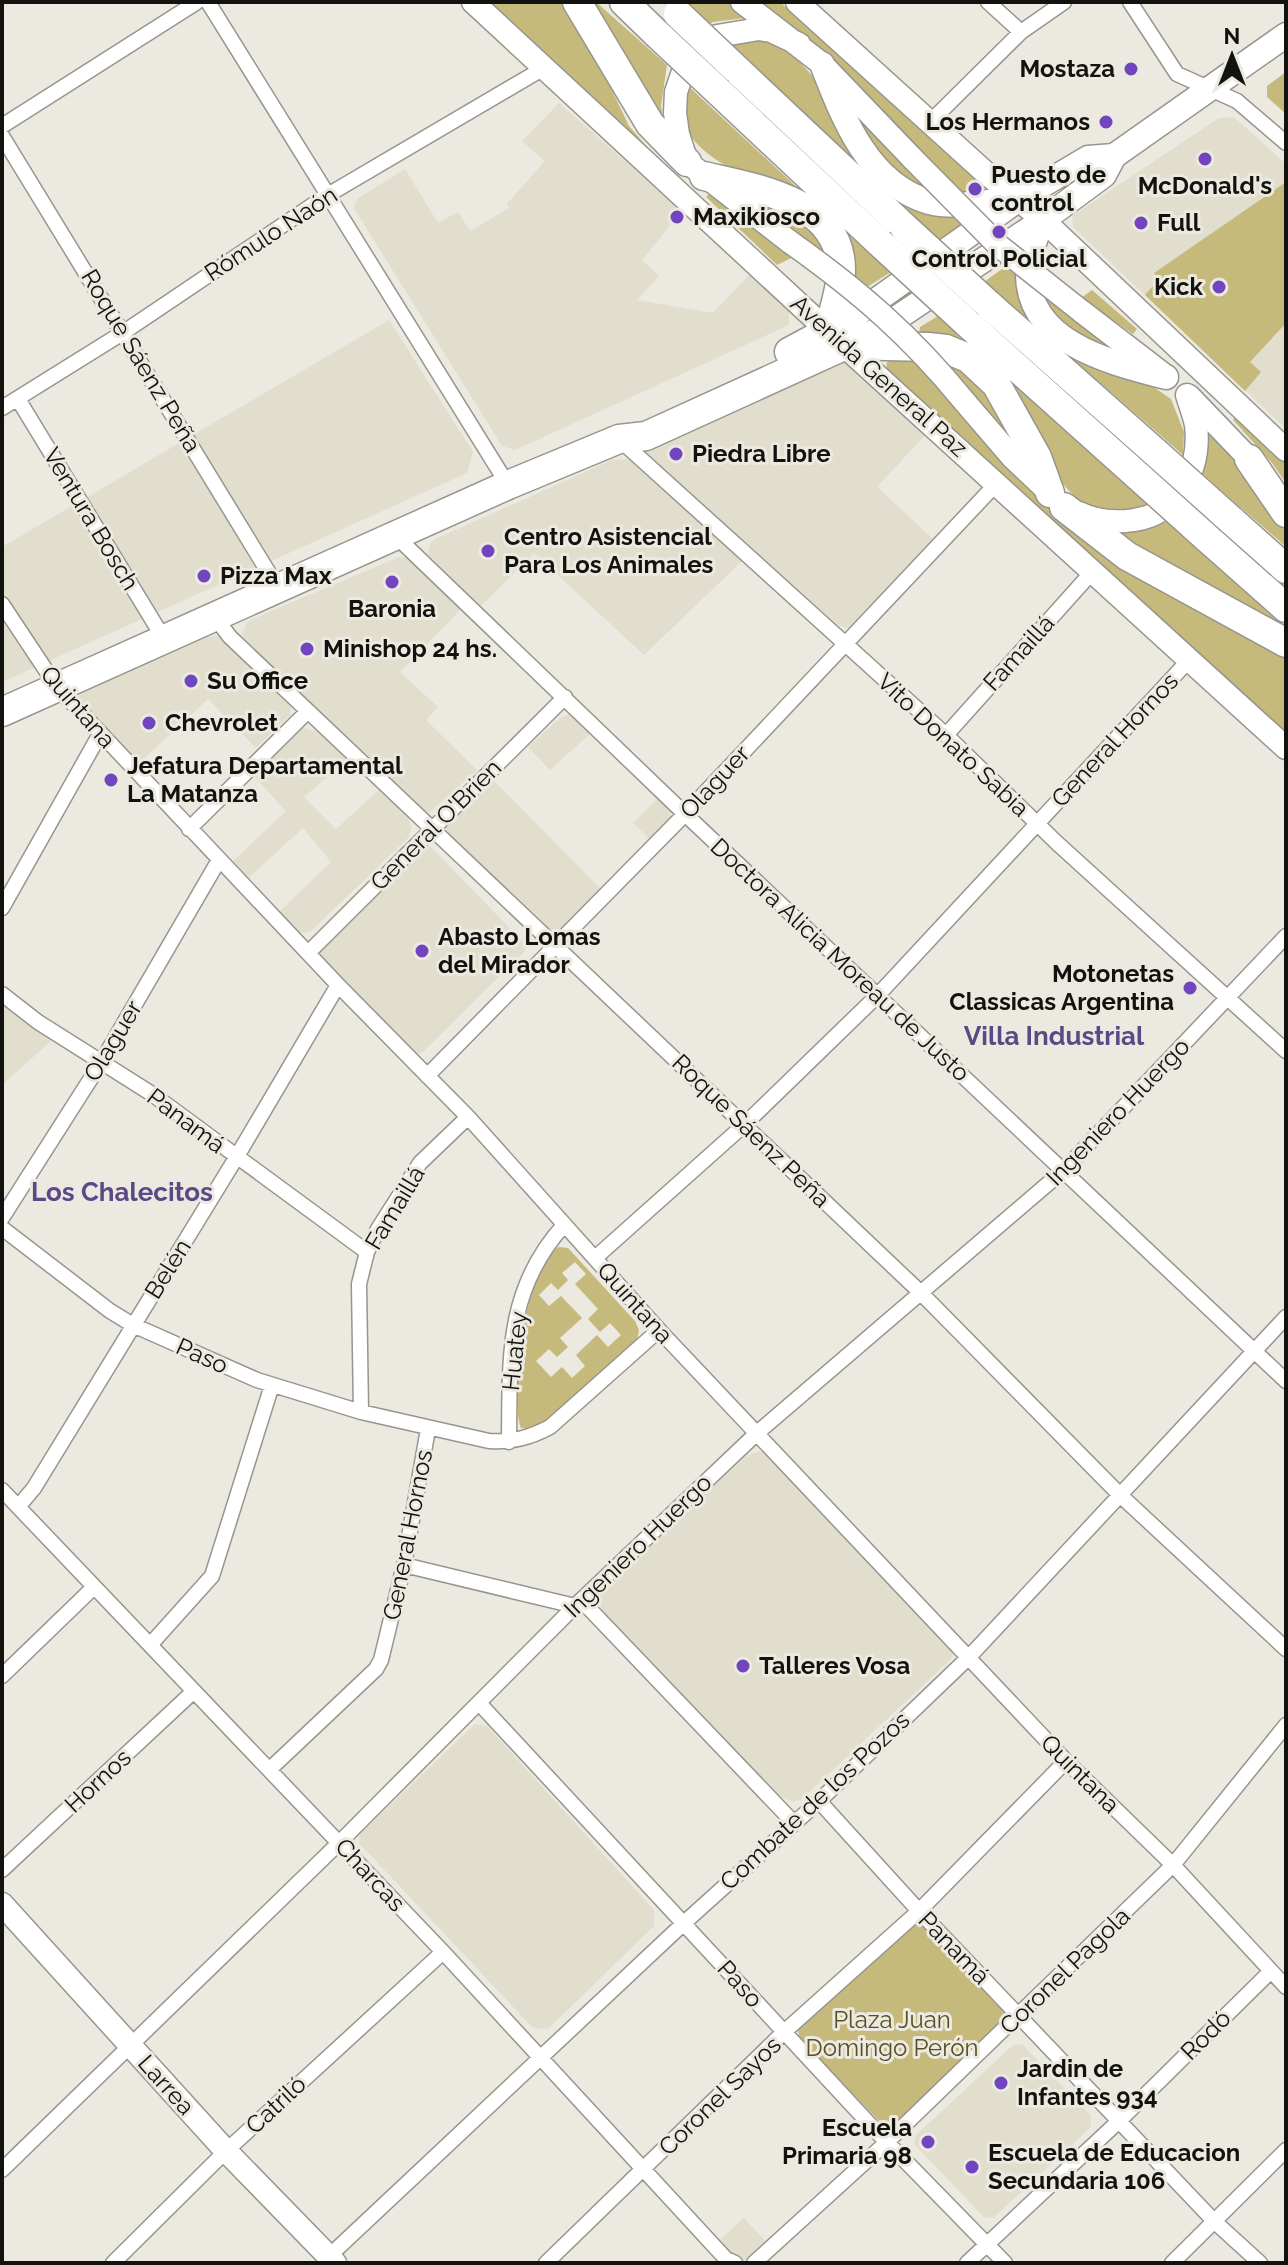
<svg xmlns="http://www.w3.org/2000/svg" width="1288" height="2265" font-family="Raleway,sans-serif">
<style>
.built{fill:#e1dece}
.green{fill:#c5b97c;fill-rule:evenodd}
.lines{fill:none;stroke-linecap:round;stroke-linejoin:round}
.street-casing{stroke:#97958d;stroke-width:17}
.secondary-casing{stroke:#97958d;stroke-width:25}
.primary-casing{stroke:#97958d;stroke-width:27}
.highway-casing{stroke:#97958d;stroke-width:31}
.street{stroke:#fff;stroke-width:14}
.secondary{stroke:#fff;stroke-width:22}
.primary{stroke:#fff;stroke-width:24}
.highway{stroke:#fff;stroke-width:28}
.secondary-bridge-casing{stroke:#97958d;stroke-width:25;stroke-linecap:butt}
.highway-bridge-casing{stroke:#97958d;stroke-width:31;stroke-linecap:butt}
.secondary-bridge{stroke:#fff;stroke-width:22}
.highway-bridge{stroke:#fff;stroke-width:28}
.poi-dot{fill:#7045bd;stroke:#ebe9e0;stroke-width:3}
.labels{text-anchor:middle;stroke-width:6;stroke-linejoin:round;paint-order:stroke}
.poi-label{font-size:24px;font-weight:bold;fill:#12120f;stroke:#ebe9e0;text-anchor:start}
.street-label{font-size:24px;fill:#12120f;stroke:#ebe9e0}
.park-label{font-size:24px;fill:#584f26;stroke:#ebe9e0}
.neighbourhood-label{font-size:26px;font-weight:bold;fill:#5b4987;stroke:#ebe9e0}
</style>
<rect width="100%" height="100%" fill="#ebe9e0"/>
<!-- built -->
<path class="built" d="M559,103L682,211L642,260L659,276L637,300L713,313L751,273L789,308V325L515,450L502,446L354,208L357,199L405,169L438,223L458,212L470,231L509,208L507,204L545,161L522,141Z
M1234,117L1286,164V429L1073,227L1072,216L1219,118Z
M389,320L473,452L467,473L2,682V547Z
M839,362H848L929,431L877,487L933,539L854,626L848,628L838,625L645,453L646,449Z
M630,459L637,463L743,560L644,655L534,553L481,606L428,554L430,543L435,539L612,460Z
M399,557L410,558L462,608L400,672L438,707L426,720L477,770L429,813L421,809L246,644L242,633L248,621Z
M219,636L291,705L290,715L256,748L208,699L138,764L80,703L78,698L81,694L206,637Z
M571,714L592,732L550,770L528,747L560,718Z
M302,728L317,731L347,759L304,797L336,829L379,790L405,814L409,820L411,829L408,838L312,930L305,933L297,932L278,913L331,862L303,828L246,880L230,864L286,811L251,773L296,730Z
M492,779L603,891L564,930L555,935L548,933L442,829Z
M658,798L669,809L672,819L652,841L633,823Z
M425,846L431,847L526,945L525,951L423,1052L418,1054L412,1053L317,952Z
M2,1002L51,1041L2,1085Z
M760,1451L766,1452L951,1645L953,1653L951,1659L802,1799L793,1802L777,1795L604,1614L597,1598L600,1590L748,1455Z
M475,1724L487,1726L654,1910V1926L548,2029L533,2028L360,1844L359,1835Z
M1022,2044L1091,2116V2127L993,2218L984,2217L914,2144L916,2135L953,2101L1013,2045Z
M744,2218L767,2243L749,2259L744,2260L735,2257L720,2240Z"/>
<!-- green -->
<path class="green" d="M487,2H565L589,42L629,126L661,163Z
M587,2H596L667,65L661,106L663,119Z
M685,2H730L749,15L745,18L713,22L709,25Z
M760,2H780L976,179L968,192L955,191C893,125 835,54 760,2Z
M761,39C794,51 816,75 831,106C836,117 840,132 848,139C879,166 917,189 950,213L961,225L940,240L724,41Z
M1286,72V114L1267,97V86Z
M686,84L817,206C781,191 685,161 683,115C682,105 685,94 686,84Z
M847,100L931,194L890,173Z
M1286,182V323L1250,362L1261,372L1245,391L1145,295L1159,279L1154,273Z
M739,189L811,221L833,260L790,231Z
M709,194L797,255L777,265L706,197Z
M828,217L891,272L867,287L849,272Z
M1006,266L1020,279L1023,297L1171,399L1184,432L1183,455L984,282Z
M1092,290L1137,329L1133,334L1081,298Z
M1045,297L1127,356L1087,345L1045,306Z
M938,316L977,354L919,336L920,327Z
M936,355L972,372L1021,451Z
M899,356L912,358L1048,504L1286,658V734L886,371L887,362Z
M994,367L1152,507C1138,509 1117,515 1103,512C1057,503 1016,407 994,367Z
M1236,415L1286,462V483L1272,463L1233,420Z
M1212,431L1286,529V547C1259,522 1230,500 1203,474L1208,451L1206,434Z
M1169,521L1286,629L1116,534L1148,530Z
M559,1247L568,1248L635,1321L639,1330L637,1340L540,1429L521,1428C509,1398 526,1260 559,1247ZM575,1262L586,1274L575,1284L598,1309L588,1319L600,1332L610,1323L621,1335L608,1347L597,1335L576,1355L585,1366L572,1378L562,1367L551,1377L536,1361L549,1349L557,1357L568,1347L560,1338L582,1318L561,1296L549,1306L539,1295L551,1283L558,1290L568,1280L562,1273Z
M919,1920L1006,2007L1005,2023L899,2122L890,2126L882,2124L800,2039L798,2030L803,2023Z"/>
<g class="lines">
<!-- street casing -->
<g class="street-casing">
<path id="street" d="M208,2L508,485
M988,2L1021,32
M1130,2L1177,74L1237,101L1286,143
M930,122L1021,32L1064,2
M2,126L197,2
M2,136L278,588
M18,399L164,639
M2,408L124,332L326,196L544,68
M620,440L946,735L1057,843L1286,1051
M398,535L404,544L685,814L1286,1381
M2,604L57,687L338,985L468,1117L659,1330L1066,1761L1173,1865L1286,1987
M214,616L230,637L921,1293L1120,1495L1286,1649
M946,735L1093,571
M189,829L308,711
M2,908L100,734
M308,953L565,697
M2,994L38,1022L152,1094L367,1252
M427,1076L685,814L997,483
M2,1218L102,1061L219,860
M2,1228L110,1311L133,1325L257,1380L361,1412L489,1441C513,1442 529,1438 550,1427L659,1330
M595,1258L744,1125L878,995L1190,659
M361,1412L359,1284L367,1252L378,1229L420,1163L468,1117
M509,1442C510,1359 505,1290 564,1225
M2,1490L443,1952L726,2259L735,2263
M18,1507L34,1488L236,1158L338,985
M404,1565L575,1606
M581,1600L794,1823
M150,1645L212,1576L272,1385
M2,1676L94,1587
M479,1703L876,2131L1005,2263
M270,1769L376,1669L381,1660L404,1565L428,1429
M819,1801L919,1911L1215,2222L1260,2263
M2,1870L194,1691
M2,2170L339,1843L575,1606L757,1433L1064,1170L1286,936
M325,2260L684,1923L819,1801L969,1657L1286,1317
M113,2263L226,2151L443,1952
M546,2263L784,2032L919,1911L1066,1761
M754,2263L887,2142L1173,1865L1286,1725
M967,2263L1120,2120L1270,1972
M1172,2263L1286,2150"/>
</g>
<!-- secondary casing -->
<g class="secondary-casing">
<path id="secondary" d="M473,2L828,331L1286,748
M742,2L822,64L913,159
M797,2L987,174L1043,220L1286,450
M790,242L687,162L678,134L675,113L676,92L688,57L697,48L717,36L759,29L771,31L799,44
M1081,311L1163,374
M1189,396L1260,470
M964,401L1013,458L1048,491
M1079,513C1096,521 1115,523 1134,520C1179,514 1201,468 1196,425C1194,415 1190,405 1187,395
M2,1904L226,2151L335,2263"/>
</g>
<!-- primary casing -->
<g class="primary-casing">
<path id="primary" d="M822,64C843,118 868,184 929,202C956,209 989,201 1016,199
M1043,220C1036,237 1028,255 1028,274C1028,344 1113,363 1166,377
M828,331L857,314L1019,199L1088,158L1114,156
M846,345L882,328L1043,220L1104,175L1114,156L1286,35"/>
</g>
<!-- highway casing -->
<g class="highway-casing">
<path id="highway" d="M577,2L650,124L687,162
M624,2L657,34
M735,68L904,227
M719,92L880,243
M704,176C756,188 841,201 841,270C841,291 833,311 828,331L789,352
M988,304L1155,452
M966,322L1138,476
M1249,459L1286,513
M1064,507L1127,556L1286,643
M1231,520L1286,569
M1207,538L1286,608
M2,712L508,485L619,439L646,436L846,345L928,347L946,349L968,358L996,384L1037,457L1050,493"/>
</g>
<!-- street -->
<use href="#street" class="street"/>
<!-- secondary -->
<use href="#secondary" class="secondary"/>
<!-- primary -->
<use href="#primary" class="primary"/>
<!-- highway -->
<use href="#highway" class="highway"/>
<!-- secondary-bridge casing -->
<g class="secondary-bridge-casing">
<path id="secondary-bridge" d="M913,159L999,246L1081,311
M790,242C859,291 911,336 964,401"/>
</g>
<!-- highway-bridge casing -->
<g class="highway-bridge-casing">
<path id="highway-bridge" d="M678,14L735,68
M657,34L719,92
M904,227L988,304
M880,243L966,322
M1155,452L1231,520
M1138,476L1207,538"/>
</g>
<!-- secondary-bridge -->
<use href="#secondary-bridge" class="secondary-bridge"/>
<!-- highway-bridge -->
<use href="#highway-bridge" class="highway-bridge"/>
</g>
<!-- markers -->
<g class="poi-dot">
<circle cx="1131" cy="69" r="8"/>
<circle cx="1106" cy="122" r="8"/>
<circle cx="1205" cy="159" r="8"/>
<circle cx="975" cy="189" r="8"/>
<circle cx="677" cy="217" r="8"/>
<circle cx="1141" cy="223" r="8"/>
<circle cx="999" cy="232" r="8"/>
<circle cx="1219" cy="287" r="8"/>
<circle cx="676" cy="454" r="8"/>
<circle cx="488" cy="551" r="8"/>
<circle cx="204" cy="576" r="8"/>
<circle cx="392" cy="582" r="8"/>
<circle cx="307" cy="649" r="8"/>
<circle cx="191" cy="681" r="8"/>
<circle cx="149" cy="723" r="8"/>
<circle cx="111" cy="780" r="8"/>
<circle cx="422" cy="951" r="8"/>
<circle cx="1190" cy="988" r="8"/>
<circle cx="743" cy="1666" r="8"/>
<circle cx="1001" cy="2083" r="8"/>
<circle cx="928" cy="2142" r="8"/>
<circle cx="972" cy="2167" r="8"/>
</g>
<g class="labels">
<!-- poi labels -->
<g class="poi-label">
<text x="1115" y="77" text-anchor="end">Mostaza</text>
<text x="1090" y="130" text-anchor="end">Los Hermanos</text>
<text x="991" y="183">Puesto de<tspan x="991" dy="28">control</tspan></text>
<text x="1205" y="194" text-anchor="middle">McDonald's</text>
<text x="693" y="225">Maxikiosco</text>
<text x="1157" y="231">Full</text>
<text x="999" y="267" text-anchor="middle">Control Policial</text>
<text x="1203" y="295" text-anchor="end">Kick</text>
<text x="692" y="462">Piedra Libre</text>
<text x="504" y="545">Centro Asistencial<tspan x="504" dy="28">Para Los Animales</tspan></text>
<text x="220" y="584">Pizza Max</text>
<text x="392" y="617" text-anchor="middle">Baronia</text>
<text x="323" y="657">Minishop 24 hs.</text>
<text x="207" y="689">Su Office</text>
<text x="165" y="731">Chevrolet</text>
<text x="127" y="774">Jefatura Departamental<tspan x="127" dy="28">La Matanza</tspan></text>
<text x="438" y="945">Abasto Lomas<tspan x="438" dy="28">del Mirador</tspan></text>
<text x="1174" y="982" text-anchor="end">Motonetas<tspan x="1174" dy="28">Classicas Argentina</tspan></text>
<text x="759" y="1674">Talleres Vosa</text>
<text x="1017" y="2077">Jardin de<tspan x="1017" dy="28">Infantes 934</tspan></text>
<text x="912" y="2136" text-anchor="end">Escuela<tspan x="912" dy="28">Primaria 98</tspan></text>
<text x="988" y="2161">Escuela de Educacion<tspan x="988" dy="28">Secundaria 106</tspan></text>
</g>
<!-- street labels -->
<g class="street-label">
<text transform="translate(271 234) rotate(-33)" y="8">Rómulo Naón</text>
<text transform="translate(141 361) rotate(59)" y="8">Roque Sáenz Peña</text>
<text transform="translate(879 376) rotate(42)" y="8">Avenida General Paz</text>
<text transform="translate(91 519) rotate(59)" y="8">Ventura Bosch</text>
<text transform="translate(1019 653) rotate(-48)" y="8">Famaillá</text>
<text transform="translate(78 707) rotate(49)" y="8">Quintana</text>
<text transform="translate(1115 740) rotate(-47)" y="8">General Hornos</text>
<text transform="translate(953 745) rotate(43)" y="8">Vito Donato Sabia</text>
<text transform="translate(715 782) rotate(-47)" y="8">Olaguer</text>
<text transform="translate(436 825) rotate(-45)" y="8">General O'Brien</text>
<text transform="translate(840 960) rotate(43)" y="8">Doctora Alicia Moreau de Justo</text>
<text transform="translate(113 1041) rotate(-59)" y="8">Olaguer</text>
<text transform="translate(1118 1112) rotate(-46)" y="8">Ingeniero Huergo</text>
<text transform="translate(186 1121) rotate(37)" y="8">Panamá</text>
<text transform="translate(751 1131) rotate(44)" y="8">Roque Sáenz Peña</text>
<text transform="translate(395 1208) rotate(-59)" y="8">Famaillá</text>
<text transform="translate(168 1269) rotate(-58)" y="8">Belén</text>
<text transform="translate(635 1303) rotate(48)" y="8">Quintana</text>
<text transform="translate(515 1351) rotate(-84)" y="8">Huatey</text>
<text transform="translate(202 1356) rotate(24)" y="8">Paso</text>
<text transform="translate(408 1535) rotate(-79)" y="8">General Hornos</text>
<text transform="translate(638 1546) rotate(-44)" y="8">Ingeniero Huergo</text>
<text transform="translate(1080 1774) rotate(45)" y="8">Quintana</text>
<text transform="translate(98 1781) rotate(-43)" y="8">Hornos</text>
<text transform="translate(815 1801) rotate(-43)" y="8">Combate de los Pozos</text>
<text transform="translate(370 1875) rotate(47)" y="8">Charcas</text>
<text transform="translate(954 1948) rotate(46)" y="8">Panamá</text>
<text transform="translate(1065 1971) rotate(-44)" y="8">Coronel Pagola</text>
<text transform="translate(740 1984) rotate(48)" y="8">Paso</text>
<text transform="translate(1206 2035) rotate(-45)" y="8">Rodó</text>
<text transform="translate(166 2085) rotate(48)" y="8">Larrea</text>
<text transform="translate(720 2096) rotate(-44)" y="8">Coronel Sayos</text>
<text transform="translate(276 2105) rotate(-43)" y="8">Catriló</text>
</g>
<!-- park labels -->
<g class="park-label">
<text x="892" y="2028">Plaza Juan<tspan x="892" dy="28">Domingo Perón</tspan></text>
</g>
<!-- neighbourhood labels -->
<g class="neighbourhood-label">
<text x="1054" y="1045">Villa Industrial</text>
<text x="122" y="1201">Los Chalecitos</text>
</g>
</g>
<!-- border -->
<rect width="1288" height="2265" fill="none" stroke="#12120f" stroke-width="8"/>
<!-- north arrow -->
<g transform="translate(1232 56)" stroke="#ebe9e0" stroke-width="6" paint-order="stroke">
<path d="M0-6L14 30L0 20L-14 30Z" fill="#12120f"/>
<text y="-12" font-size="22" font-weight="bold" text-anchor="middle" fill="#12120f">N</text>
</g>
</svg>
